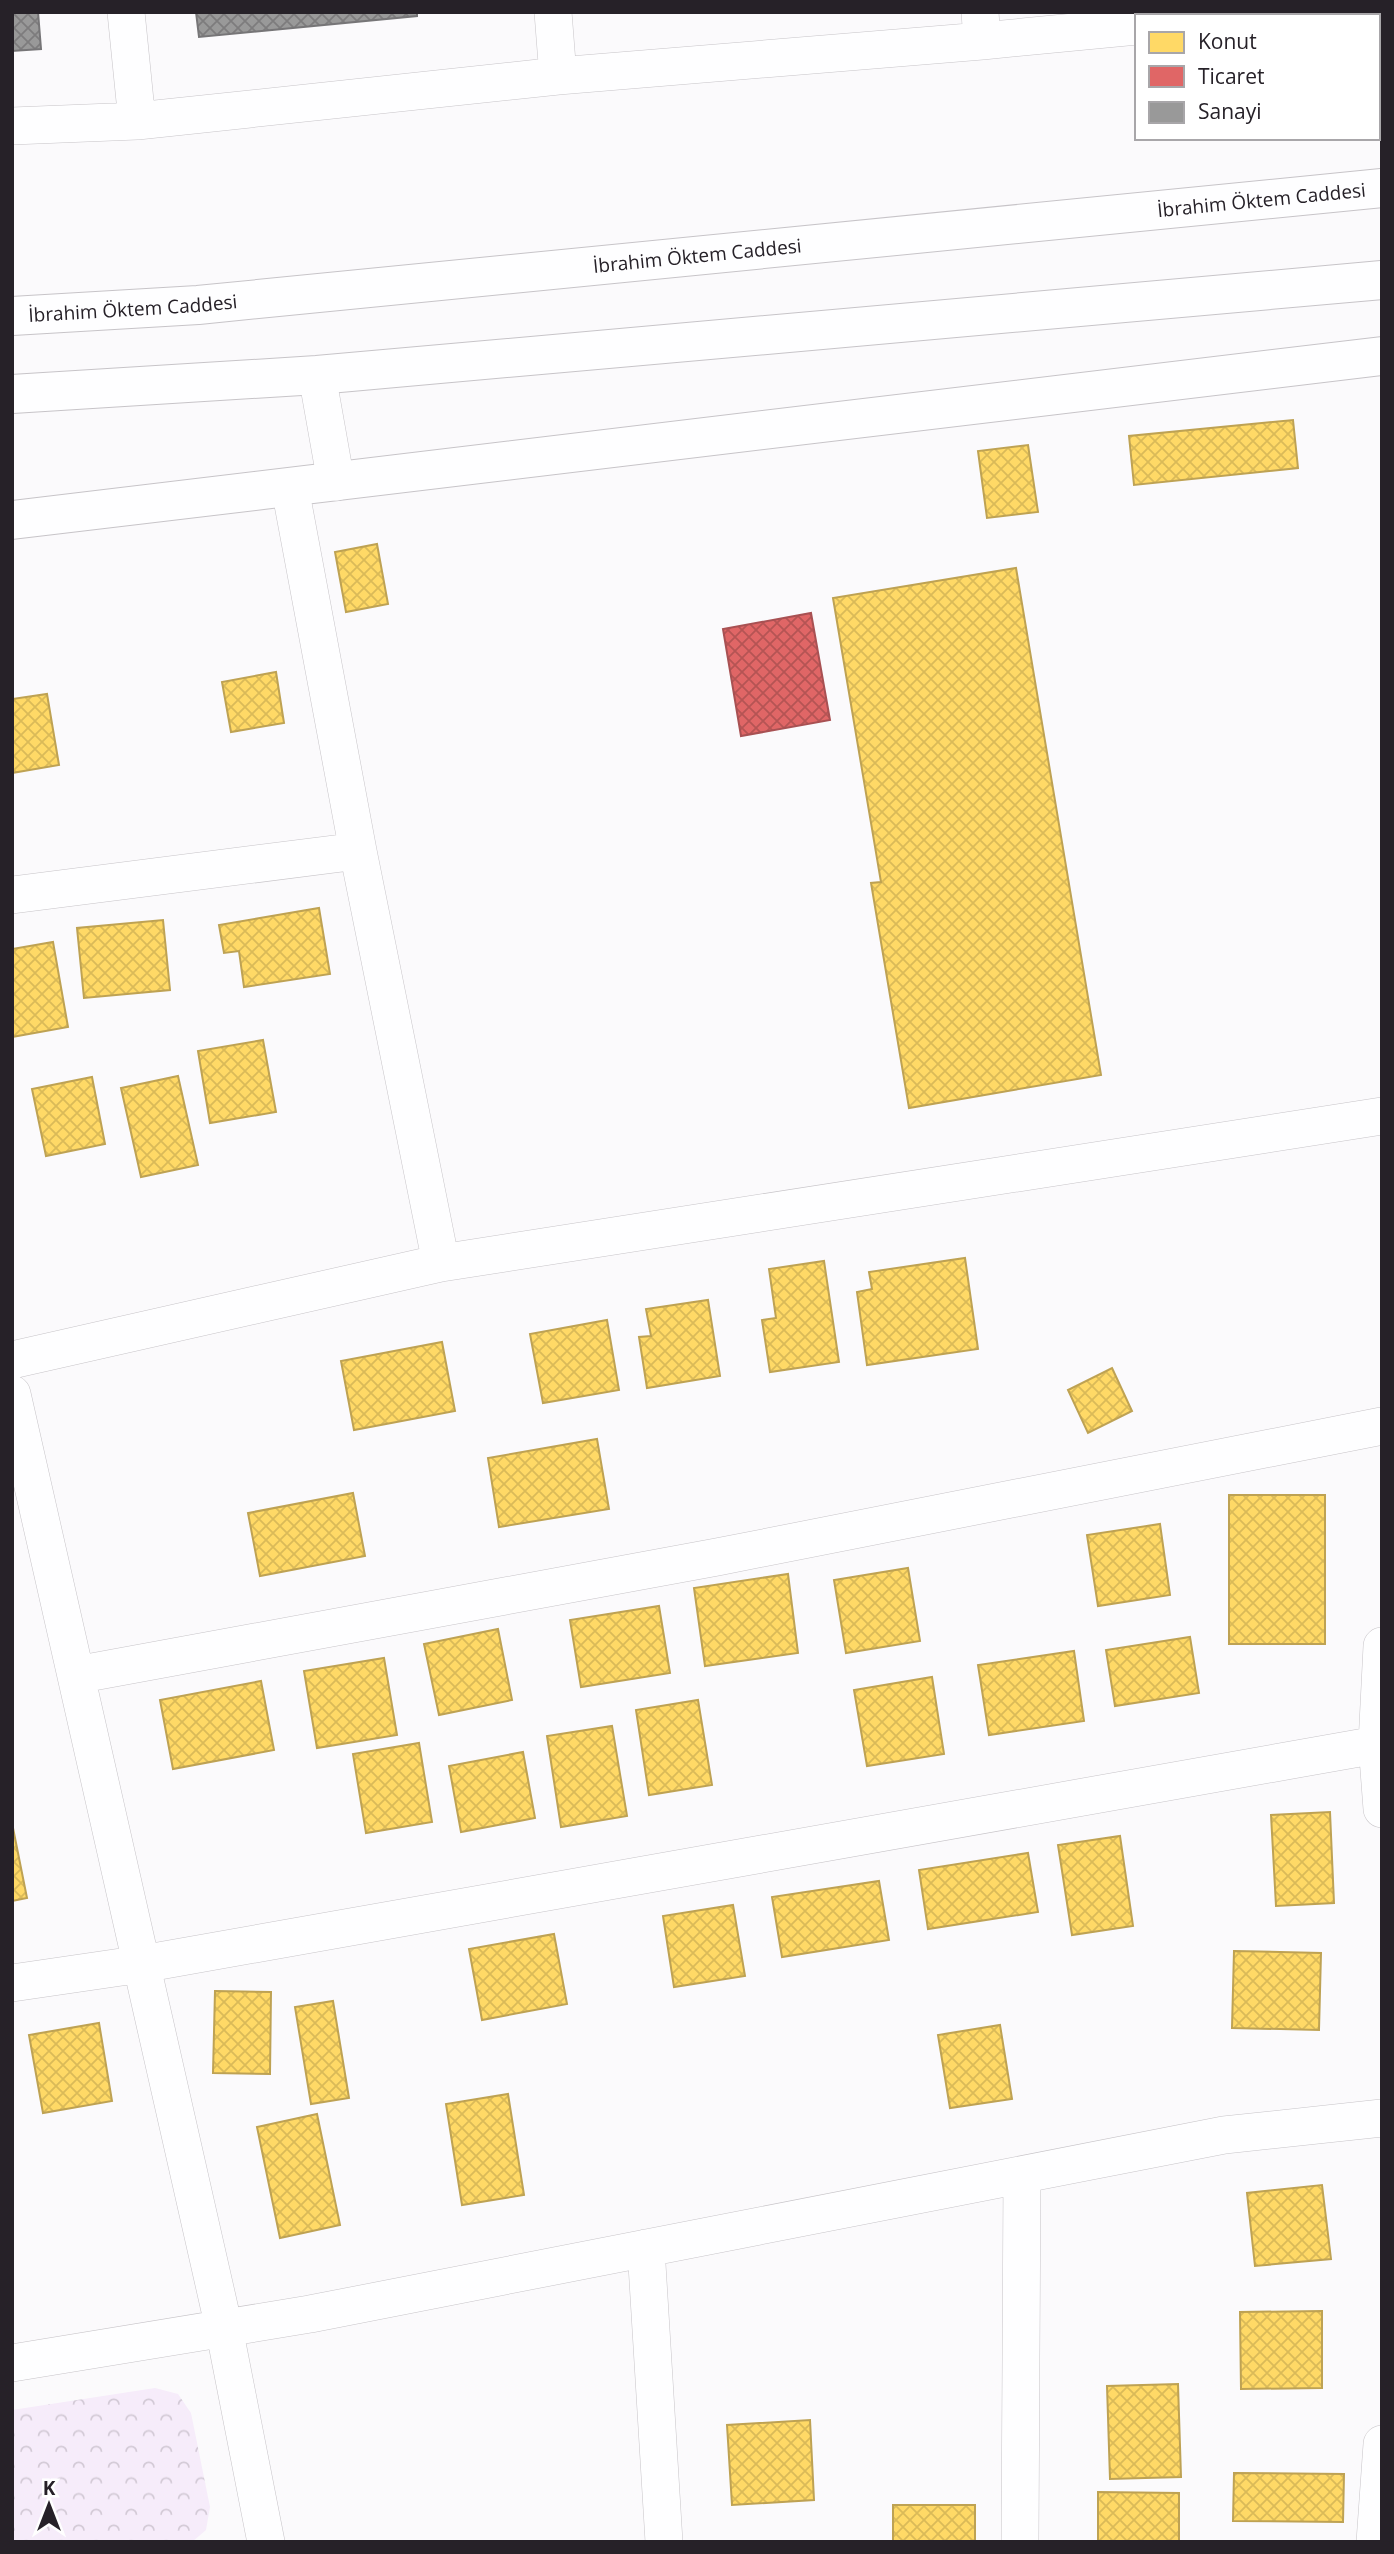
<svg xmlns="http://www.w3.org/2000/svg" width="1394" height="2554" font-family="'Open Sans',sans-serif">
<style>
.park{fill:url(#park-crowns)}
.homes{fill:url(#homes-cross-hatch);stroke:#bea253;stroke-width:2}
.shops{fill:url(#shops-cross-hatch);stroke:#a85153;stroke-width:2}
.industry{fill:url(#industry-cross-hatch);stroke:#767577;stroke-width:2}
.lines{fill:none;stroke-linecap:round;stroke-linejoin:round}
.minor-casing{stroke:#c7c4c8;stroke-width:38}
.tertiary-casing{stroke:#c7c4c8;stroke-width:40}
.secondary-casing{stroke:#c7c4c8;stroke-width:40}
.minor{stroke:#fefeff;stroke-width:37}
.tertiary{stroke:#fefeff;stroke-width:38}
.secondary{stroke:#fefeff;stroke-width:38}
.labels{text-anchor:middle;stroke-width:7;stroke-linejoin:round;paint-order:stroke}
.street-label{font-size:19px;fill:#262128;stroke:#fff}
</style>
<defs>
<pattern id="park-crowns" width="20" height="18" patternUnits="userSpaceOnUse" patternTransform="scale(1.75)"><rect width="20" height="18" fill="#f6ecfa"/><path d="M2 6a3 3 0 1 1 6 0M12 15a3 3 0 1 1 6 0" fill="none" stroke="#d3cad6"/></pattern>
<pattern id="homes-cross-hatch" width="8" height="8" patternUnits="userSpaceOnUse" patternTransform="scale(1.75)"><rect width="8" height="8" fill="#ffd966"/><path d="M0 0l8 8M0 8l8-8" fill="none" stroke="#daba58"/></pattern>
<pattern id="shops-cross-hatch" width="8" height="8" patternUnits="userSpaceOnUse" patternTransform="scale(1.75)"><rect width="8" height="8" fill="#e06666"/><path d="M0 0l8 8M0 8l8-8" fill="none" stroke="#b55454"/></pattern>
<pattern id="industry-cross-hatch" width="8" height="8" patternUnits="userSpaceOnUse" patternTransform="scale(1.75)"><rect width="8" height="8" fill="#999"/><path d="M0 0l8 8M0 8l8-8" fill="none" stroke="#7d7c7d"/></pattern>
</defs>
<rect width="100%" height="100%" fill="#fbfafc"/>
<!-- park -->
<path class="park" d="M155,2388L178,2394L191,2413L210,2507L206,2530L192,2542H12V2410Z"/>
<!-- homes -->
<path class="homes" d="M1293,420L1298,468L1134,485L1129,436Z
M1028,445L1038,512L987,518L978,451Z
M377,544L388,604L346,612L335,552Z
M1016,568L1101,1075L909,1108L871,883L881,882L833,598Z
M276,672L284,723L231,732L222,682Z
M47,694L59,765L12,773V699Z
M319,908L330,974L244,987L239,951L224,953L219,925Z
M163,920L170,990L84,998L77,928Z
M53,942L68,1027L12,1037V949Z
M263,1040L276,1112L210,1123L198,1051Z
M178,1076L198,1165L141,1177L121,1088Z
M92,1077L105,1144L46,1156L32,1089Z
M965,1258L978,1349L867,1365L857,1292L872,1289L869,1272Z
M824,1261L839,1362L770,1372L762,1320L776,1318L769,1269Z
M708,1300L720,1376L647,1388L639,1337L651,1336L646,1309Z
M607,1320L619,1390L543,1403L530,1334Z
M442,1342L455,1411L354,1430L341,1361Z
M1112,1368L1132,1411L1088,1433L1068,1390Z
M597,1439L609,1509L499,1527L488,1458Z
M353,1493L365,1556L260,1576L248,1513Z
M1229,1495H1325V1644H1229Z
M1160,1524L1170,1595L1098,1606L1087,1535Z
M908,1568L920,1641L846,1653L834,1580Z
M788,1574L798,1653L705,1666L694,1588Z
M659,1606L670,1673L581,1687L570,1620Z
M498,1629L512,1700L439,1715L424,1644Z
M1190,1637L1199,1693L1115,1706L1106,1650Z
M1074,1651L1084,1721L989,1735L978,1665Z
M384,1658L397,1735L317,1748L304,1671Z
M932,1677L944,1754L867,1766L854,1690Z
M261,1681L274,1750L173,1769L160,1700Z
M698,1700L712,1785L649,1795L636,1710Z
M612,1726L627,1816L561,1827L547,1736Z
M419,1743L432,1822L366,1833L353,1754Z
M523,1752L535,1818L461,1832L449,1766Z
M1330,1812L1334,1903L1276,1906L1271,1815Z
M12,1823L27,1898L12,1901Z
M1120,1836L1133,1926L1072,1935L1058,1845Z
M1028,1853L1038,1912L928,1929L919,1870Z
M879,1881L889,1940L782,1957L772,1897Z
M733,1905L745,1976L674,1987L663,1916Z
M554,1934L567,2004L482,2020L469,1949Z
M1234,1951L1321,1953L1319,2030L1232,2028Z
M215,1991L271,1992L270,2074L213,2073Z
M333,2001L349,2098L311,2104L295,2007Z
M99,2023L112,2101L43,2113L29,2035Z
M1000,2025L1012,2099L950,2108L938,2035Z
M508,2094L524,2195L462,2205L446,2104Z
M317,2114L340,2225L280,2238L257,2127Z
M1322,2185L1331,2259L1255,2266L1247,2193Z
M1322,2311V2388L1241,2389L1240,2312Z
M1178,2384L1181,2477L1110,2479L1107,2386Z
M810,2420L814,2500L732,2505L727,2425Z
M1234,2473L1344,2474L1343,2522L1233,2521Z
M1098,2492L1179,2493V2542H1098Z
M893,2505H975V2542H893Z"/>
<!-- shops -->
<path class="shops" d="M811,613L830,720L741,736L723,629Z"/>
<!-- industry -->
<path class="industry" d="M12,12H38L41,49L12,51Z
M196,12H417V16L199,37Z"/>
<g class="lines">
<!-- minor casing -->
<g class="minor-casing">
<path id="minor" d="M126,12L137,121
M553,12L558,76
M980,12L982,41L1137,26
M1244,16L1281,12
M12,126L137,121L558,76L982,41
M317,375L336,482
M290,488L358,851L441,1263
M12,895L358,851
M12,1360L441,1263L1382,1116
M12,1394L224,2328L266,2542
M1382,1646L1377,1744L1382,1809
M76,1675L717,1557L1382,1426
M12,1983L142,1964L1382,1744
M646,2248L664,2542
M12,2363L310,2314L1224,2135L1382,2118
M1020,2542L1022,2175
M1375,2542L1382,2444"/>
</g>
<!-- tertiary casing -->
<g class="tertiary-casing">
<path id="tertiary" d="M12,520L1382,356"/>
</g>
<!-- secondary casing -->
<g class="secondary-casing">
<g id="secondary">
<path id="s1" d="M12,316L198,305L1382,188"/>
<path d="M12,394L317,375L1382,280"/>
</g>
</g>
<!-- minor -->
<use href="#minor" class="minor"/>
<!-- tertiary -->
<use href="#tertiary" class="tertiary"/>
<!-- secondary -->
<use href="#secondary" class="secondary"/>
</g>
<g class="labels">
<!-- street labels -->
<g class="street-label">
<text dy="7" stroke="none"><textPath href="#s1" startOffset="1255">İbrahim Öktem Caddesi</textPath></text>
<text dy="7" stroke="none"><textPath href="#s1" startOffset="688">İbrahim Öktem Caddesi</textPath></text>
<text dy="7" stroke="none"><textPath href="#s1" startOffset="121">İbrahim Öktem Caddesi</textPath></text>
</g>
</g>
<!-- border -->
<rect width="1394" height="2554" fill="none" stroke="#262128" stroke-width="28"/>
<!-- legend -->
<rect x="1135" y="14" width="245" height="126" fill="#ffffff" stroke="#a8a6a9" stroke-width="2"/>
<rect x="1149" y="32" width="35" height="21" fill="#ffd966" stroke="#a8a6a9" stroke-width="2"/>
<text x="1198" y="49" font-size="21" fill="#262128">Konut</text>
<rect x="1149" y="66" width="35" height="21" fill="#e06666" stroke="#a8a6a9" stroke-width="2"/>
<text x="1198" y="84" font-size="21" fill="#262128">Ticaret</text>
<rect x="1149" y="102" width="35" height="21" fill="#999999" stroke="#a8a6a9" stroke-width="2"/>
<text x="1198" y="119" font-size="21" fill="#262128">Sanayi</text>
<!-- north arrow -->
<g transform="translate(49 2505)" stroke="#ffffff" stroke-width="5" paint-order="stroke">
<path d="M0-5L12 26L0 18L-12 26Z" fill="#262128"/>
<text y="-10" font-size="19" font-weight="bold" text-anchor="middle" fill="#262128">K</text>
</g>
</svg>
